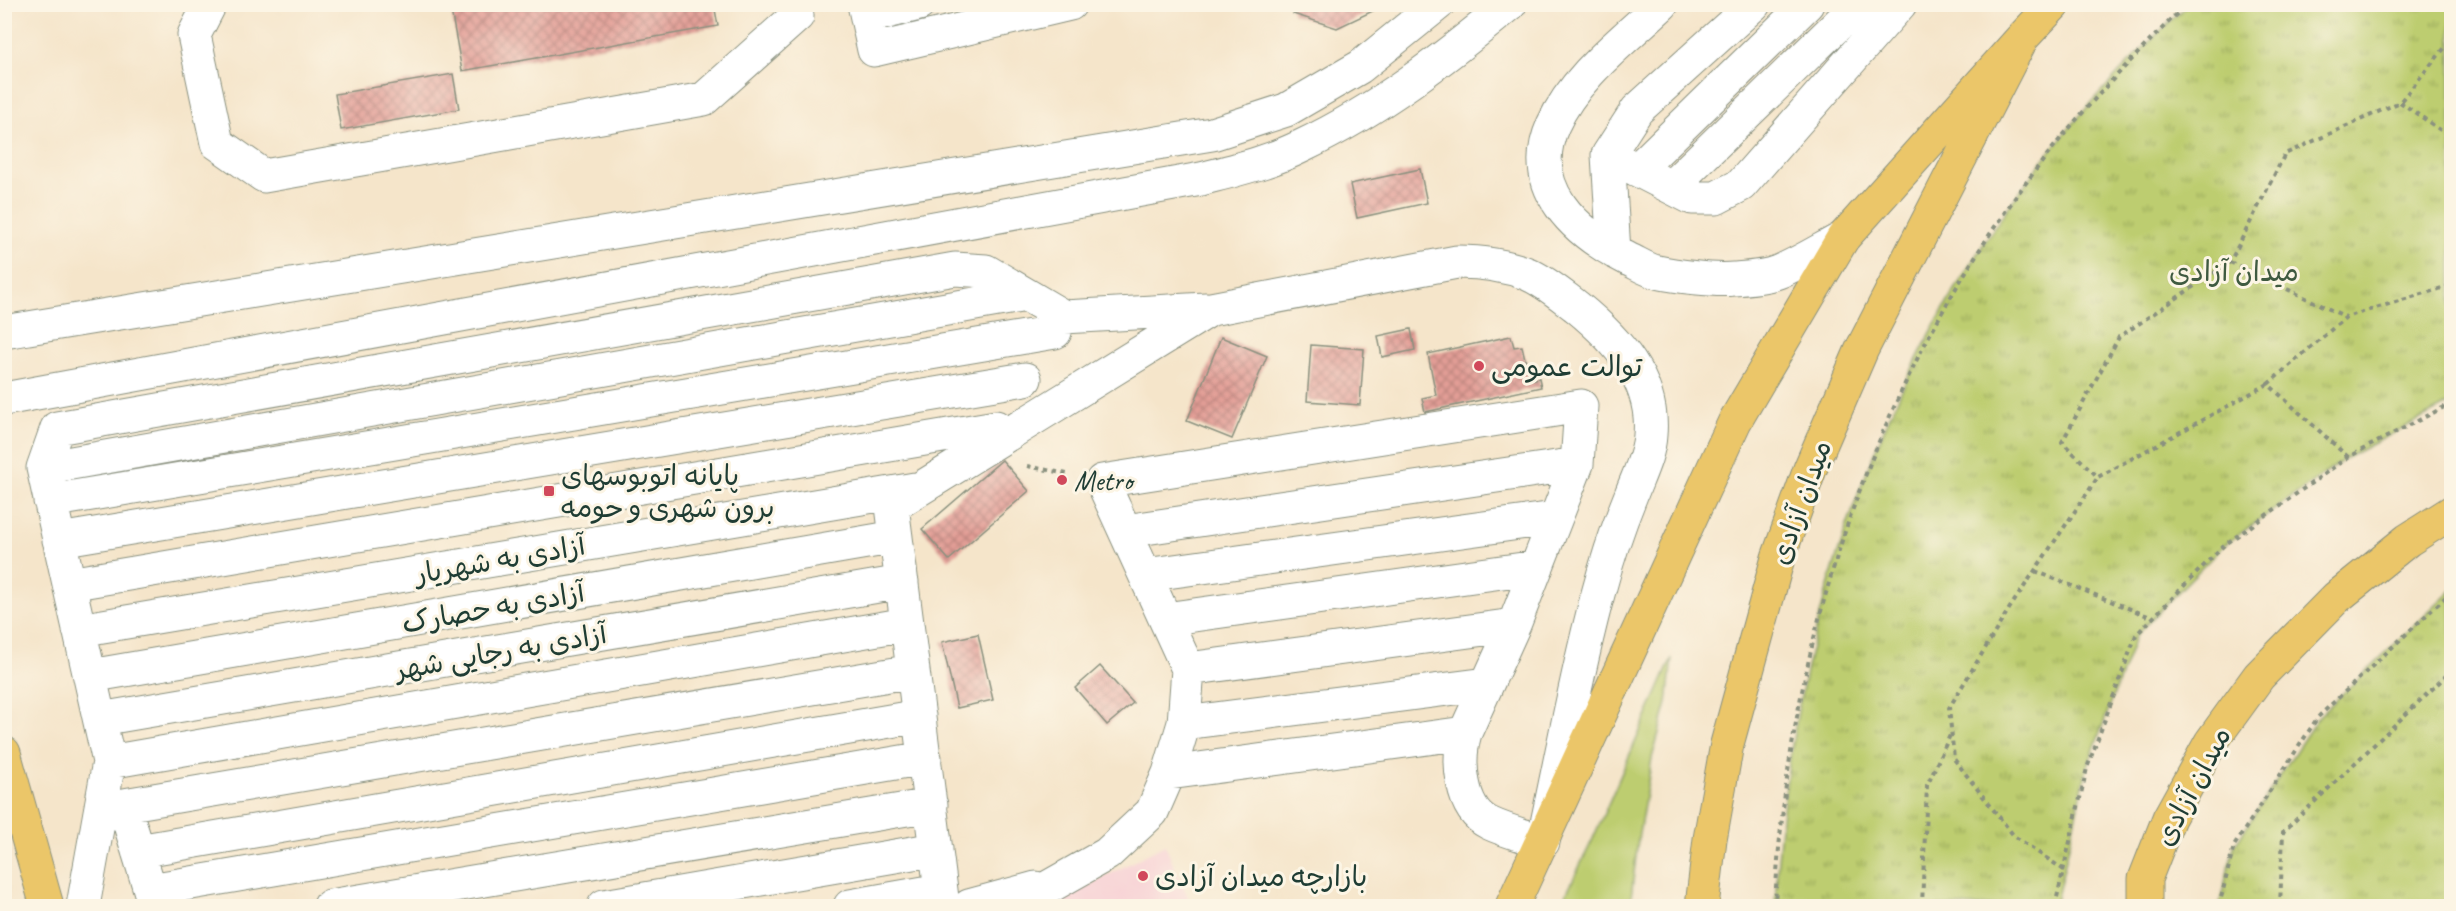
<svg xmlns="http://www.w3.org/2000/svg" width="2456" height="911" font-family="Caveat,'Playpen Sans Arabic',sans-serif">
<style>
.built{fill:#f7cfd4}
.green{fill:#bdcd6f;stroke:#6e8552;stroke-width:1.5}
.park{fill:url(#park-tufts);stroke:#6e8552;stroke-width:1.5}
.building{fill:url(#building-cross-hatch)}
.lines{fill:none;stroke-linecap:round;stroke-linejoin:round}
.minor-casing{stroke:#8a917f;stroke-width:35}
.major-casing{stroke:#8a917f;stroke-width:35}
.highway-casing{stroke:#8a917f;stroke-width:35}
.path{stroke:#8a917f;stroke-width:4;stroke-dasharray:4.5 4.5;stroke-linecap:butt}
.minor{stroke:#fff;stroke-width:33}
.major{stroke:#ebc669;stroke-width:33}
.highway{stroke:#ebc669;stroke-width:33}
.poi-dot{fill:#d1495b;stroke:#fcf5e5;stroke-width:2}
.labels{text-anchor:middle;stroke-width:6;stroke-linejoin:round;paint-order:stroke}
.park-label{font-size:28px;fill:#3f5a40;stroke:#fcf5e5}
.poi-label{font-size:28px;fill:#1f3d34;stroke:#fcf5e5;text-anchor:start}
.street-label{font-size:28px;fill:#1f3d34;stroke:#fcf5e5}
</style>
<defs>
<pattern id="park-tufts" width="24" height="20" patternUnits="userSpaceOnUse" patternTransform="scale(1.5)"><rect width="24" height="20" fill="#bdcd6f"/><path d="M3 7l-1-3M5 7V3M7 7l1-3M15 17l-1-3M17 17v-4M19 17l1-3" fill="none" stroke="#99a85c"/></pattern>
<pattern id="building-cross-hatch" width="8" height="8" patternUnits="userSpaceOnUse" patternTransform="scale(1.5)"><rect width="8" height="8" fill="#e39e96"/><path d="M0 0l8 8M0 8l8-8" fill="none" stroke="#b7827b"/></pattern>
</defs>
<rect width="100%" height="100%" fill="#fcf5e5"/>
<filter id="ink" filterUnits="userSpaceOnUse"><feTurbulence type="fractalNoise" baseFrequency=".0167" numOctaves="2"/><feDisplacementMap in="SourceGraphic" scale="12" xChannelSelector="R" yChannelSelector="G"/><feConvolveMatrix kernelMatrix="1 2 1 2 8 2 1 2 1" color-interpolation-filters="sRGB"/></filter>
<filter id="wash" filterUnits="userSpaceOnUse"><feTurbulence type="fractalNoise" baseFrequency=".008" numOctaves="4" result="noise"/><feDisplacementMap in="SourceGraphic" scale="24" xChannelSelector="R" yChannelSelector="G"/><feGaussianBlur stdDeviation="1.35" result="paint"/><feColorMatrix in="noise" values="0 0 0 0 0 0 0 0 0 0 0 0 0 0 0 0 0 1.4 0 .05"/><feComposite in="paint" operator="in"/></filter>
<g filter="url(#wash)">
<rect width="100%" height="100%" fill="#f5e5ca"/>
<!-- built -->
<path class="built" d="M1165,845L1192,906H1049Z"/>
<!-- green -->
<path class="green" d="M1672,658L1667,703L1652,758L1638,839L1630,906H1560L1592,841Z"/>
<!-- park -->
<path class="park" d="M2187,5H2451V403L2348,457L2223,546L2136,635L2087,768L2055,906H1775C1789,620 1889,338 2077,119C2112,79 2149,41 2187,5Z
M2451,591V906H2219L2234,846L2318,717Z"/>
<g id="blocks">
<!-- building -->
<path class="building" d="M483,4H714L718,26L462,71L451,10Z
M1289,4H1379L1377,9L1337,28L1293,14Z
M453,74L459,109L341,130L335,94Z
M1420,169L1427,203L1357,218L1350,184Z
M1411,329L1415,350L1382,357L1378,336Z
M1511,336L1514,347L1522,346L1530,380L1539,378L1541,387L1425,412L1422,398L1436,395L1428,354Z
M1221,337L1267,356L1232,439L1187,421Z
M1311,345L1364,349L1360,405L1307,401Z
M1002,460L1029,491L949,560L922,529Z
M978,634L993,700L957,708L942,642Z
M1100,666L1133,703L1107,725L1075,688Z"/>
</g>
</g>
<g filter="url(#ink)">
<use href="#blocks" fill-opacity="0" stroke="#8a917f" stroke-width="1.5"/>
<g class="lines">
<!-- minor casing -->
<g class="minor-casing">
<path id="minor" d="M210,4L194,35L217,143L264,176L704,99L797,16L795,4
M864,4L874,50L1070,4
M1662,4C1623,41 1575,76 1553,125C1525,188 1576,233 1628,259C1637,263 1647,270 1657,272C1675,276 1715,281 1734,279C1747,278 1766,277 1778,272C1800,263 1822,249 1843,238
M867,17L919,4
M1608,155L1692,198H1716L1741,185L1900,4
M1637,170L1807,4
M1671,187L1859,4
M1614,252L1608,155L1637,110L1754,4
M4,332L1212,134L1286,110L1360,67L1438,4
M4,399L1201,179C1235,170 1270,162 1302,146C1378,110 1445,58 1510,4
M43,468L1026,295
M50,501L1055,332
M1125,531L1577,464
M59,540L1025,379
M1145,575L1555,518
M69,584L996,427
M1165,619L1537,567
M79,630L915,489
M1188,669L1514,625
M90,676L896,537
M100,719L902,582
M1184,723L1487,684
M109,762L907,624
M1169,773L1465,733
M138,851L919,716
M150,890L925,758
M83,906L109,762L43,468L57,428L955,269L986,271L1064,317L1206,309
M155,906L124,805L913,671
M330,906L931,805
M604,906L936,849
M850,906L941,890
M943,906L892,506L1211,309L1457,262C1481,262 1505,265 1528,274C1546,282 1561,295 1577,307C1616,339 1655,380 1650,435C1649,455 1638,476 1631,495C1618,527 1607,560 1598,594C1576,674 1561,760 1543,842C1526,836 1506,831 1489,823C1460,809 1457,760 1465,733L1514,625L1577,464L1581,406L1102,481L1188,669L1184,723L1169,773L1152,812L1107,854L1015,906
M969,906L1036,888"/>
</g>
<!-- major casing -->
<g class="major-casing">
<path id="major" d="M4,753L47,906"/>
</g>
<!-- highway casing -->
<g class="highway-casing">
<path id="highway" d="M1512,906L1735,421L1843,238L2022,38
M1702,906L1710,839L1727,744L1778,558L1810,469L1862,349L2022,38L2054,4
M2145,906V879L2169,818L2211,742L2259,676L2336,598L2408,540L2452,512"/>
</g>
<!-- path -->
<path class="path" d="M2400,102L2452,138
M2230,262L2346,317
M2268,384L2346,317L2452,285
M2348,457L2268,384L2098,477L2062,442L2119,337L2230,262L2285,154L2400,102L2452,39
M1027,466L1067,474
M2035,571L2153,618
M2064,870L2014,836L1954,759L1949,708L2009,609L2098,477
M1775,906C1789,620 1889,338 2077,119C2112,79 2149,41 2187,4
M1922,906L1927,785L1951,733
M2055,906L2087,768L2136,635L2223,546L2348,457L2452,403
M2219,906L2234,846L2318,717L2452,591
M2280,906L2283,832L2452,670"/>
<!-- minor -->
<use href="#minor" class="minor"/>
<!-- major -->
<use href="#major" class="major"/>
<!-- highway -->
<use href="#highway" class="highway"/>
</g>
</g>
<!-- markers -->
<g class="poi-dot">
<circle cx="1479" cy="366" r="6"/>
<circle cx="1062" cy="480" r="6"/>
<rect x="543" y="485" width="12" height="12" rx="3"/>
<circle cx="1143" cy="876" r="6"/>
</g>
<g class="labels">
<!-- park labels -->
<g class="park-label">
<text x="2234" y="281">میدان آزادی</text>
</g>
<!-- poi labels -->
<g class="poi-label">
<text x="1491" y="376">توالت عمومی</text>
<text x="561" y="485">پایانه اتوبوسهای<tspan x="561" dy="32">برون شهری و حومه</tspan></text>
<text x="1074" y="490">Metro</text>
<text x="1155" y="886">بازارچه میدان آزادی</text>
</g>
<!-- street labels -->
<g class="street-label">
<text transform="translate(1800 502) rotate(-70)" y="10">میدان آزادی</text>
<text transform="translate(500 559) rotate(-10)" y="10">آزادی به شهریار</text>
<text transform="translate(493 607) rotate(-10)" y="10">آزادی به حصارک</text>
<text transform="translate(501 651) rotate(-10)" y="10">آزادی به رجایی شهر</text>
<text transform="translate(2192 786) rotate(-62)" y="10">میدان آزادی</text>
</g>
</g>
<!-- margin -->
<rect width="2456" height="911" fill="none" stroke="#fcf5e5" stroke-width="24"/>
</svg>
